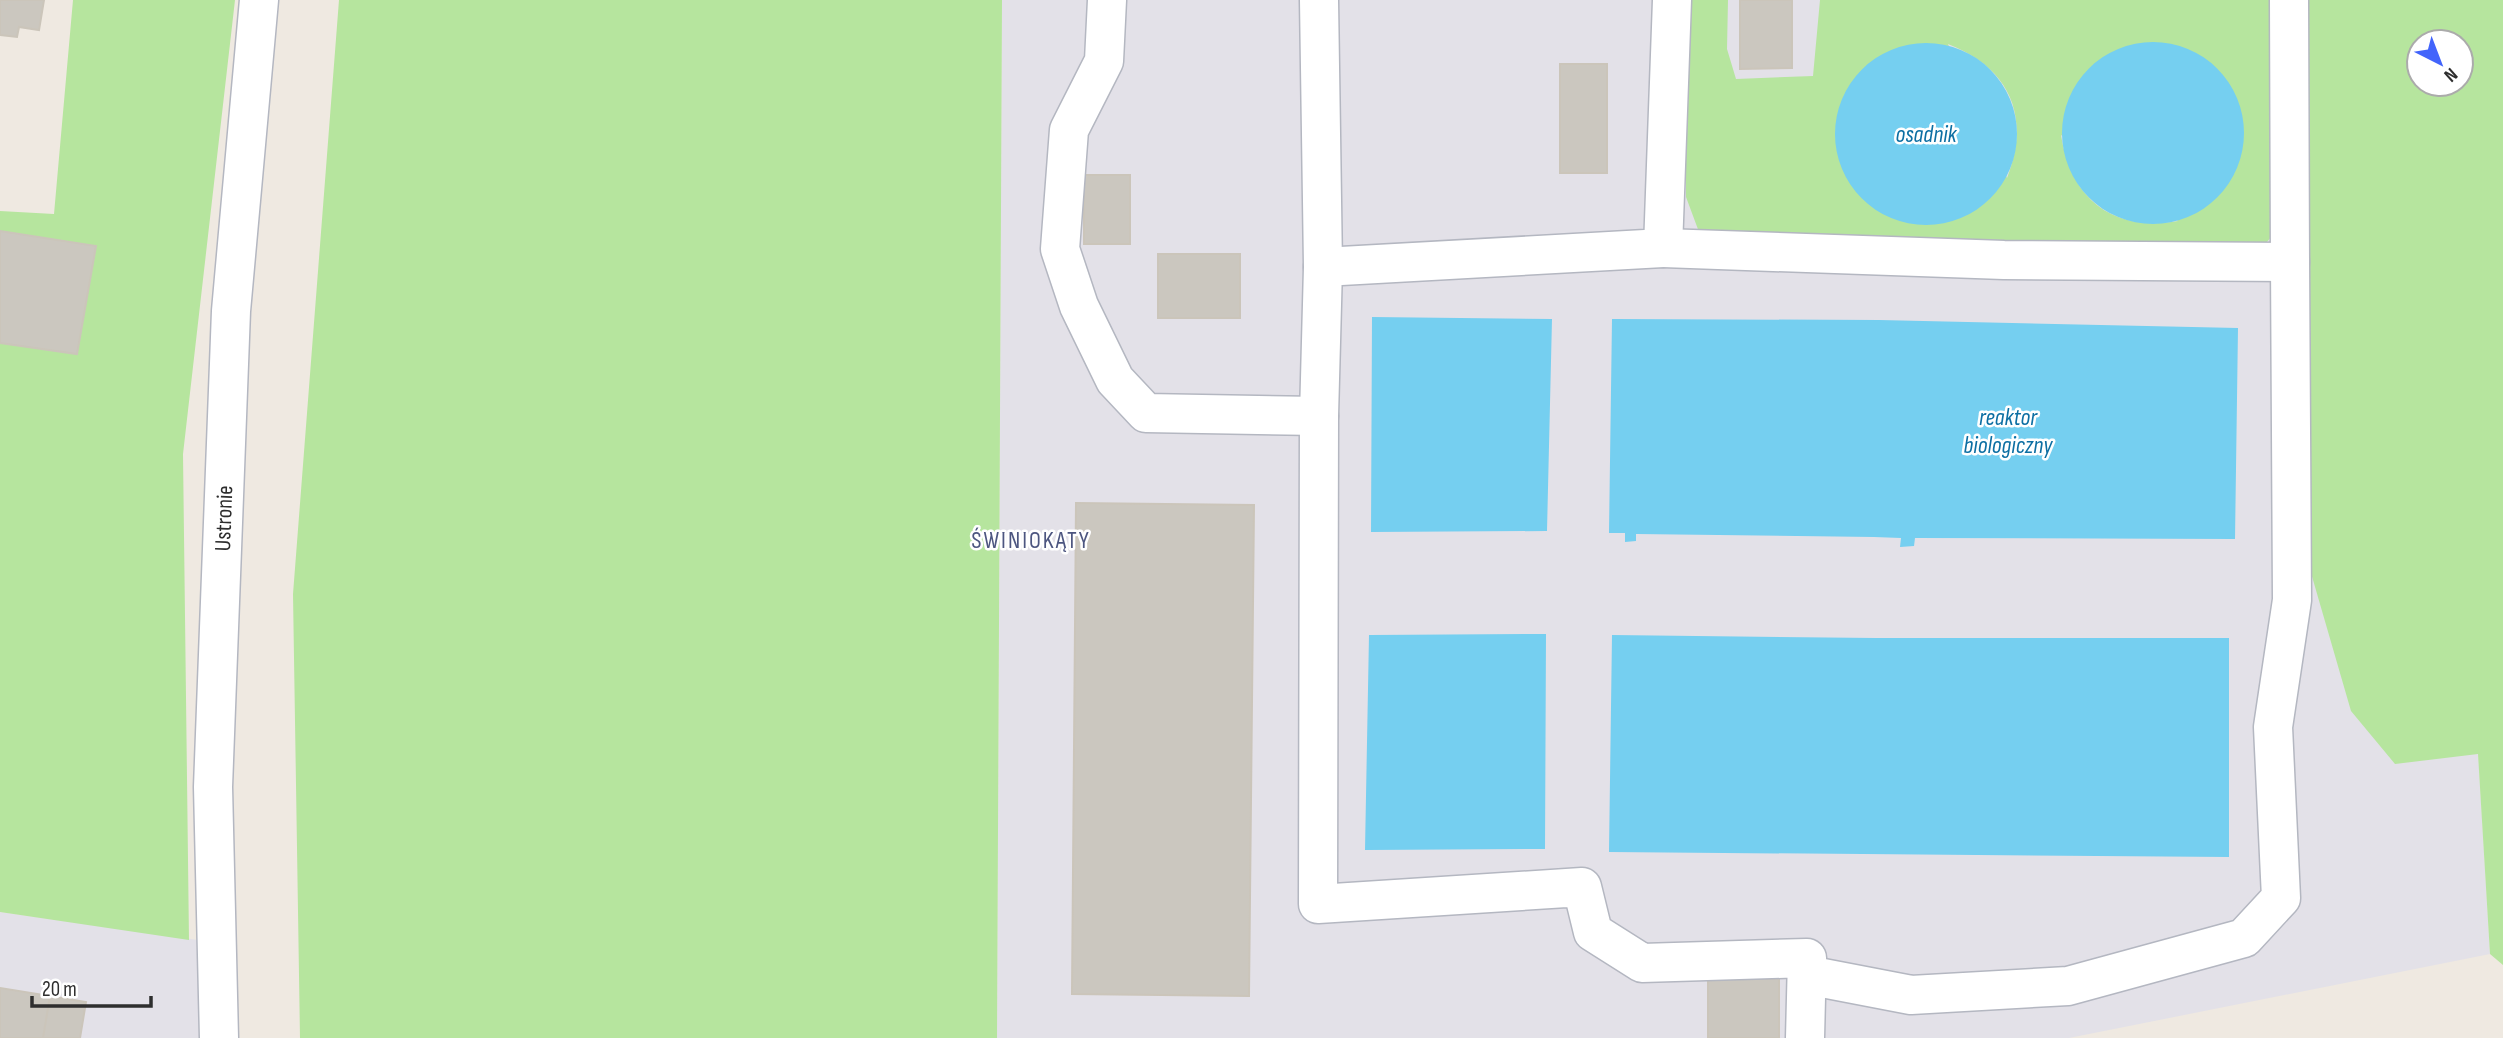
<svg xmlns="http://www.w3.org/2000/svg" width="2503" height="1038" font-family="'Sofia Sans Condensed',sans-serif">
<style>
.industrial{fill:#e3e1e8}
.green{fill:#b6e59e;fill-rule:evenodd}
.water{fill:#75cff0}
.building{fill:#cbc7bf;stroke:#cbc5ba;stroke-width:2}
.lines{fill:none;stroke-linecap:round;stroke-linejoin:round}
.minor-casing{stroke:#b4b7c1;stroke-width:41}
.minor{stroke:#fff;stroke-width:38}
.labels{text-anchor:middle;stroke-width:5;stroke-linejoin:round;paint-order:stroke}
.street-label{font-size:23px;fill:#2e2e2e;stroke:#fff}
.water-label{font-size:24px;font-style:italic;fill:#0d6fa3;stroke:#fff}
.neighbourhood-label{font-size:24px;letter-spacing:2px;fill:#4d5680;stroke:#fff}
</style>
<rect width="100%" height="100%" fill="#efe9e1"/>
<!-- industrial -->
<path class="industrial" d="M1002,0H2487L2442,42H2419V84H2439L2490,954L2069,1038H997Z
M0,912L205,941L206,1038H0Z"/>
<!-- green -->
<path class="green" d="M73,0H235L183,454L189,940L0,912V211L54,214Z
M339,0H1002L997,1038H300L293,594Z
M1685,0H1728L1727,49L1736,79L1813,76L1820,0H2275L2279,228L2259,251L1740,238L1699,232L1686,197ZM1948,44C2010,68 2031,116 2007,178ZM2061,135L2178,221C2113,232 2071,200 2061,135Z
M2303,0H2503V965L2490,954L2478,754L2395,764L2351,711L2311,573L2303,316ZM2419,42H2461V84H2419Z"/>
<!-- water -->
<path class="water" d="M2062 133a91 91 0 1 1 182 0a91 91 0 1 1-182 0Z
M1835 134a91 91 0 1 1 182 0a91 91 0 1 1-182 0Z
M1372,317L1552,319L1547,531L1371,532Z
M1612,319L1879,320L2238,328L2235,539L1915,538L1914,546L1900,547L1901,538L1874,537L1636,534V541L1625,542V533H1609Z
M1546,634L1545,849L1365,850L1369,635Z
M1612,635L1876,638H2229V857L1609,852Z"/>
<!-- building -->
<path class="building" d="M0,0H44L39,30L19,27L17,37L0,35Z
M1740,0H1792V68L1740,69Z
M1560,64H1607V173H1560Z
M1084,175H1130V244H1084Z
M0,231L96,246L77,354L0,343Z
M1158,254H1240V318H1158Z
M1076,503L1254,505L1249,996L1072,994Z
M1708,979H1779V1038H1708Z
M0,988L50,996L43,1038H0Z
M50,996L86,1002L80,1038H43Z"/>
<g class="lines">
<!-- minor casing -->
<g class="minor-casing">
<g id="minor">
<path d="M1107,0L1104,61L1069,130L1060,249L1079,306L1115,380L1146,413L1319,416"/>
<path d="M1319,0L1323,267L1319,416L1318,904L1582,887L1593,932L1642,963L1807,958L1805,1038"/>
<path d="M1663,248L2004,260L2290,262L2289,0"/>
<path d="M1323,267L1663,248L1672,0"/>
<path d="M1807,975L1911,995L2068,986L2244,938L2281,898L2273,727L2292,600L2290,262"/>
<path id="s1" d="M219,1038L213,787L231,311L259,0"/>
</g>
</g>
<!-- minor -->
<use href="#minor" class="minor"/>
</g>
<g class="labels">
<!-- street labels -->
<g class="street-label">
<text dy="8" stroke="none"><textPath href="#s1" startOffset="520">Ustronie</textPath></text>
</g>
<!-- water labels -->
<g class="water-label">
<text x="1926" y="142">osadnik</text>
<text x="2008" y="425">reaktor<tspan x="2008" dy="28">biologiczny</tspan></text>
</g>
<!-- neighbourhood labels -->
<g class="neighbourhood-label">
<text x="1031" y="548">ŚWINIOKĄTY</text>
</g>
</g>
<!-- north arrow -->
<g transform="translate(2440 63) rotate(138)"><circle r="33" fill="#ffffff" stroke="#ababab" stroke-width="2"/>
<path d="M0-5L12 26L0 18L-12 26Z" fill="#4264fb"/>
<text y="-10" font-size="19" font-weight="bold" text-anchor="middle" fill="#2e2e2e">N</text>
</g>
<!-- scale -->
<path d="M32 996v10h119v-10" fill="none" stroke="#2e2e2e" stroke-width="3.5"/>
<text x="42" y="996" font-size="21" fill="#2e2e2e" stroke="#ffffff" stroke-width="5" paint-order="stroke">20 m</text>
</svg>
